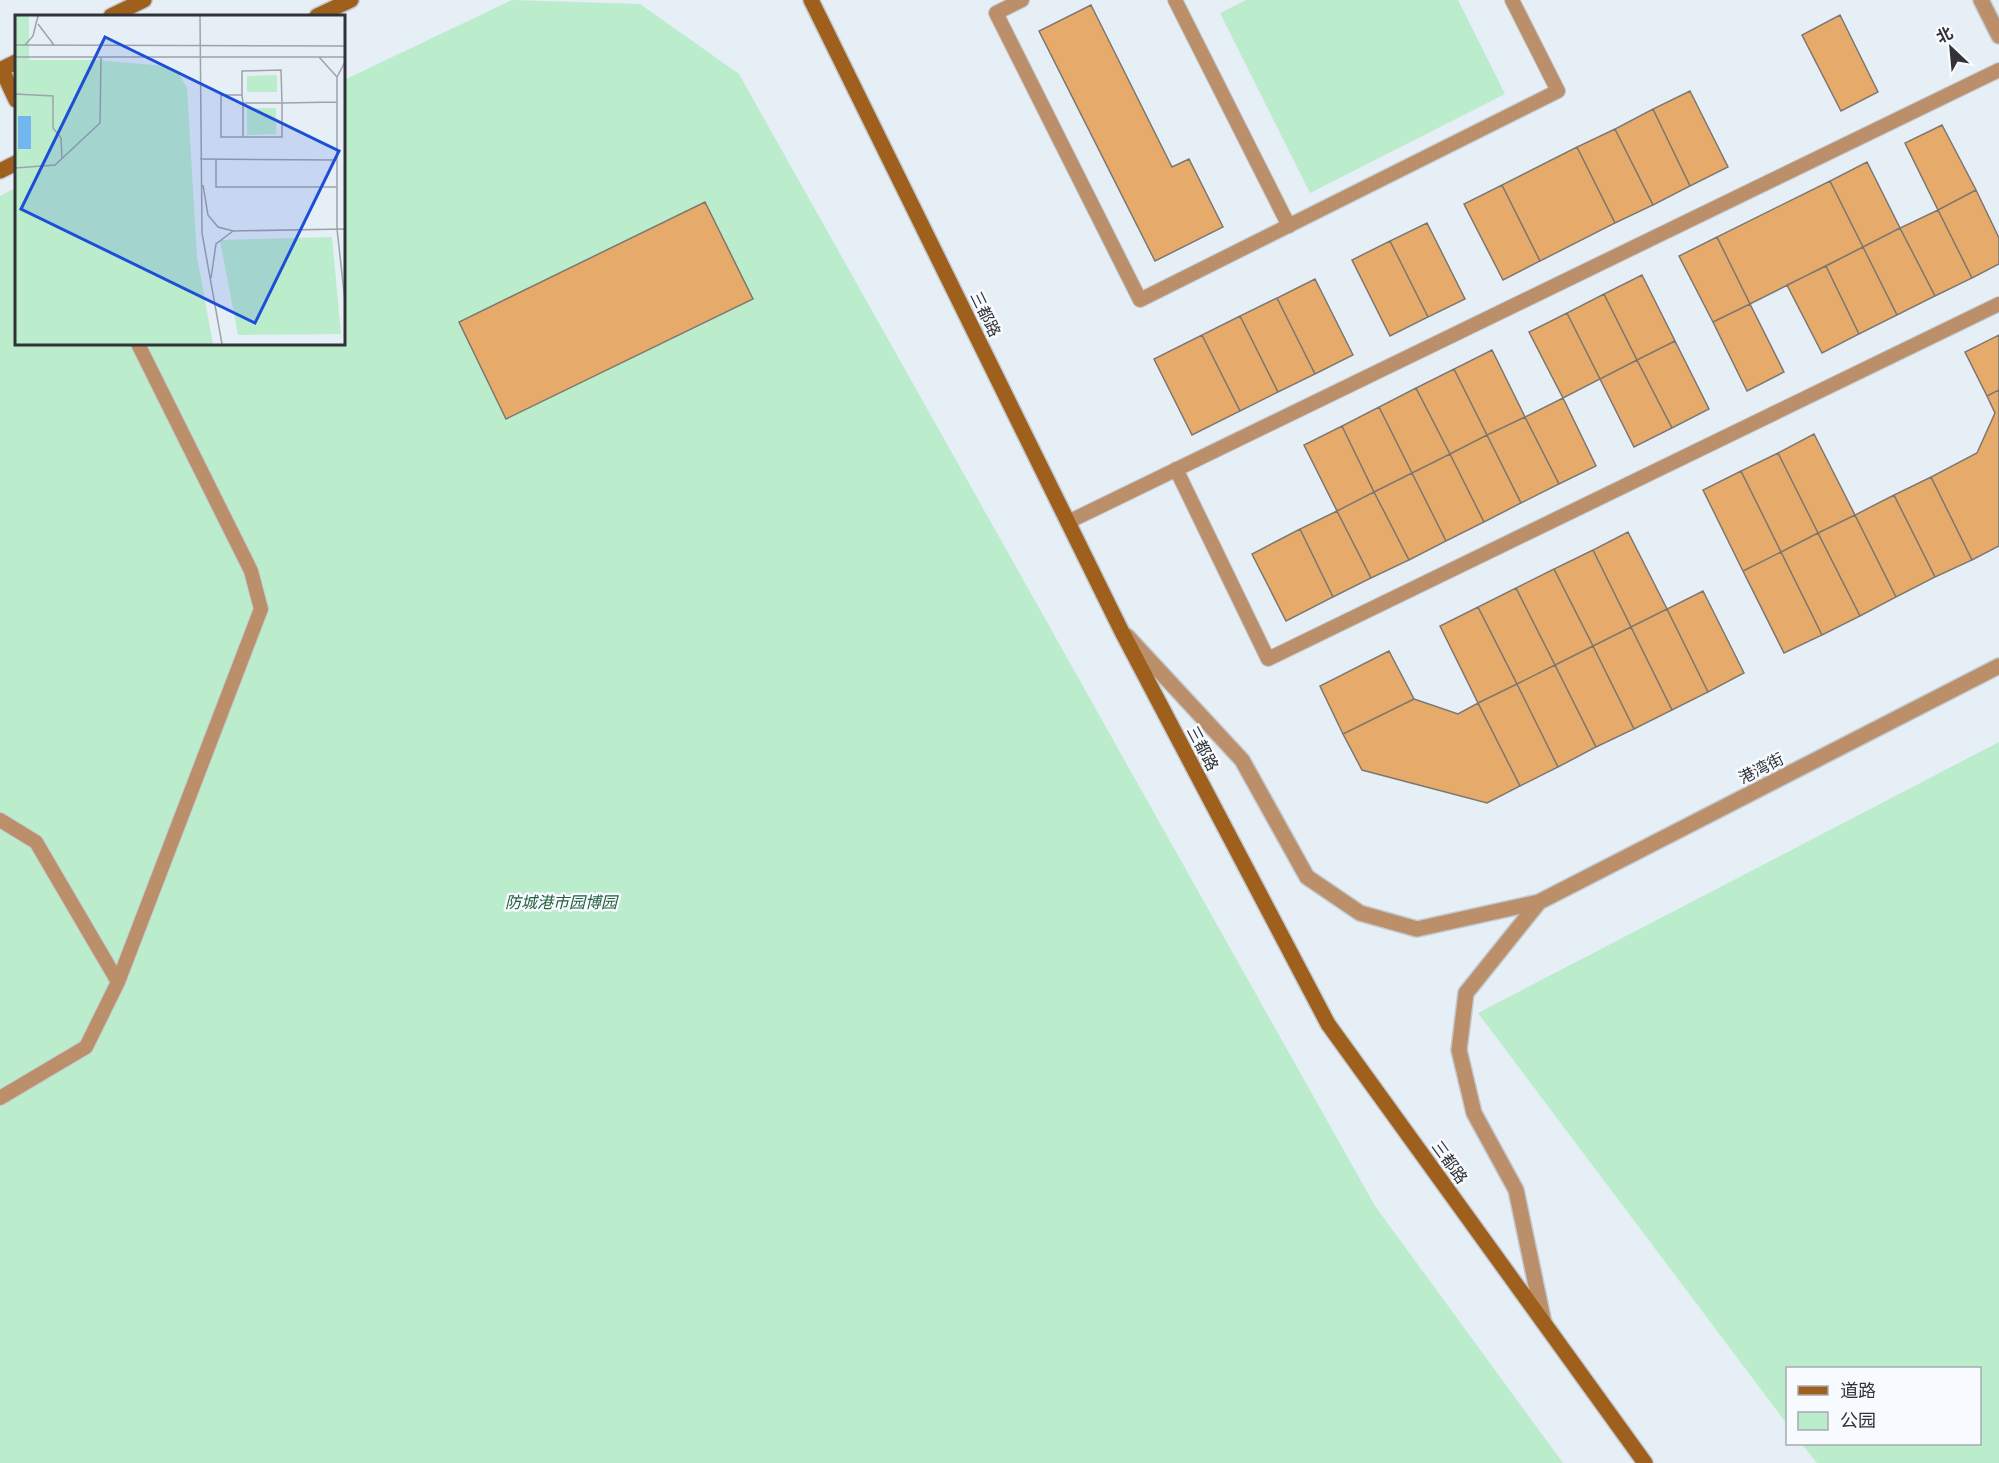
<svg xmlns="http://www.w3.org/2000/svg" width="1999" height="1463" font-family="'PT Serif','Noto Sans SC',serif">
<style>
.green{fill:#bbeccc}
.building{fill:#e6ab6a;stroke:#7e7770;stroke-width:1.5}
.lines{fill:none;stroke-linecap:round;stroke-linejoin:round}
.lane-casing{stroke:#c2c9d0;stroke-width:16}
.street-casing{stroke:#c2c9d0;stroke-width:18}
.secondary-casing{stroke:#c2c9d0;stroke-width:18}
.lane{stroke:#bb8f69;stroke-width:14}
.street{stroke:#bb8f69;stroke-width:15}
.secondary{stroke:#a0601d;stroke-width:15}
.labels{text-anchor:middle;stroke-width:5;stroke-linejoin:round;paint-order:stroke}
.street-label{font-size:16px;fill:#313337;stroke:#f7fafe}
.park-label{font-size:16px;font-style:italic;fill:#26603e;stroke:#f7fafe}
.inset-road{fill:none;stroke:#9ea3aa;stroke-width:1.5}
.view{fill:#1d4ed8;fill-opacity:0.15;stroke:#1d4ed8;stroke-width:3}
.inset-edge{fill:none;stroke:#313337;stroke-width:3}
</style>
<rect width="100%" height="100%" fill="#e6eef6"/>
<!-- green -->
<path class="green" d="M512,0L640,4L739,74L1375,1206L1563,1463H0V196L16,188V344H344V80Z
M1246,0H1458L1505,94L1310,193L1220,13Z
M1999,742V1463H1817L1802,1444H1980V1368H1788L1787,1424L1478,1013Z"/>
<!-- building -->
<path class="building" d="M1091,5L1172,167L1189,159L1223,227L1155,261L1039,31Z
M1840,15L1878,92L1841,111L1802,35Z
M1690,91L1728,167L1690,186L1653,109Z
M1653,109L1690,186L1653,205L1615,129Z
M1942,125L1976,190L1938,210L1905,143Z
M1615,129L1653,205L1615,223L1577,147Z
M1577,147L1615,223L1540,261L1502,185Z
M1867,162L1900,228L1863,247L1830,181Z
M1830,181L1863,247L1750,304L1717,237Z
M1502,185L1540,261L1503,280L1464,204Z
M1976,190L1999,238V264L1972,278L1938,210Z
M705,202L753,299L506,419L459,322Z
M1938,210L1972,278L1935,296L1900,228Z
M1427,223L1465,299L1428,317L1390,241Z
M1900,228L1935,296L1897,315L1863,247Z
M1717,237L1750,304L1713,322L1679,256Z
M1390,241L1428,317L1390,336L1352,260Z
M1863,247L1897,315L1859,334L1826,266Z
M1826,266L1859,334L1822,353L1787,285Z
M1642,275L1675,341L1637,360L1604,294Z
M1315,279L1353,355L1315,374L1277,298Z
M1604,294L1637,360L1600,379L1567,313Z
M1277,298L1315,374L1278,392L1240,316Z
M1750,304L1784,372L1747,391L1713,322Z
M1567,313L1600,379L1563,398L1529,332Z
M1240,316L1278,392L1240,411L1202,335Z
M1202,335L1240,411L1192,435L1154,359Z
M1999,335V390L1987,396L1965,352Z
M1675,341L1709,409L1672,428L1637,360Z
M1492,350L1525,417L1487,435L1454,369Z
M1637,360L1672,428L1634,447L1600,379Z
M1454,369L1487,435L1450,454L1416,388Z
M1416,388L1450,454L1412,473L1379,407Z
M1999,390V546L1972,560L1931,477L1977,453L1995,413L1987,396Z
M1563,398L1596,466L1559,484L1525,417Z
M1379,407L1412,473L1374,492L1342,426Z
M1525,417L1559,484L1521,503L1487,435Z
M1342,426L1374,492L1337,511L1304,445Z
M1814,434L1855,515L1818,533L1778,453Z
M1487,435L1521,503L1484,522L1450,454Z
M1778,453L1818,533L1781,552L1741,471Z
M1450,454L1484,522L1446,541L1412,473Z
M1741,471L1781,552L1743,571L1703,490Z
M1412,473L1446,541L1409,560L1374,492Z
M1931,477L1972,560L1935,577L1894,495Z
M1374,492L1409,560L1371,578L1337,511Z
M1894,495L1935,577L1896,597L1855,515Z
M1337,511L1371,578L1333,597L1300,529Z
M1855,515L1896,597L1860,616L1818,533Z
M1300,529L1333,597L1286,621L1252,554Z
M1628,532L1667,609L1631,627L1593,550Z
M1818,533L1860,616L1822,635L1781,552Z
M1593,550L1631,627L1593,646L1554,569Z
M1781,552L1822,635L1784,653L1743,571Z
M1554,569L1593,646L1555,665L1516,588Z
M1516,588L1555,665L1517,684L1478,607Z
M1703,591L1744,673L1708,692L1667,609Z
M1478,607L1517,684L1478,703L1440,626Z
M1667,609L1708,692L1672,710L1631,627Z
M1631,627L1672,710L1634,729L1593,646Z
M1593,646L1634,729L1596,747L1555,665Z
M1389,651L1414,699L1343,734L1320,686Z
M1555,665L1596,747L1558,767L1517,684Z
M1517,684L1558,767L1520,786L1478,703Z
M1414,699L1458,714L1478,703L1520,786L1487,803L1362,770L1343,734Z"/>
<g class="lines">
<!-- lane casing -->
<g class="lane-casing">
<path id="lane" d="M1022,0L996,13L1140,300L1558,91L1512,0
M1175,0L1289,226
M1176,469L1268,659L1999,304
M1068,522L1999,70
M0,820L36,842L118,982
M0,1098L86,1047L118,982L261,609L251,571L138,344"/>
</g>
<!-- street casing -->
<g class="street-casing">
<path id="street" d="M1981,0L1999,36
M1127,636L1242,760L1307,877L1360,913L1417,929L1539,902L1999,666
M1539,902L1466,993L1459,1050L1474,1113L1516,1190L1544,1323"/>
</g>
<!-- secondary casing -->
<g class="secondary-casing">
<path id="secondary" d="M811,0L1121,630L1328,1024L1645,1463
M111,16L144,0
M317,16L351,0
M0,70L16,62
M2,70L16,100
M0,171L16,163"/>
</g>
<!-- lane -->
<use href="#lane" class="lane"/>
<!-- street -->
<use href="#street" class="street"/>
<!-- secondary -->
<use href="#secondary" class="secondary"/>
</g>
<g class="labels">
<!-- street labels -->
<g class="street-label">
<text transform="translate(986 314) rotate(64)" y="6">三都路</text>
<text transform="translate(1203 748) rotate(62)" y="6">三都路</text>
<text transform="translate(1761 768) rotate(-27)" y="6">港湾街</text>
<text transform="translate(1450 1162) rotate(54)" y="6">三都路</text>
</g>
<!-- park labels -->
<g class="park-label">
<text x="561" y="908">防城港市园博园</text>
</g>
</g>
<!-- overview -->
<g transform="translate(15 15)">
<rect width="330" height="330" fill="#e6eef6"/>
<path d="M0,1H14V45H81L150,51L164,59L172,73L182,242L198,329H0ZM262,60V77H232V61ZM232,93H261V119L232,120ZM317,222L326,319L223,320L205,225Z" fill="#bbeccc"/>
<path d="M3,101H16V134H3Z" fill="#72b6ef"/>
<path class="inset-road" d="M185,1L187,218L207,329M23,9L39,30M0,30L330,31M10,30L18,21L23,1M0,42H330M304,42L322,62M330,47L322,62V214L330,286M0,79L38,81V113L46,123L47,144M227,80H206V122H267V88L266,55L227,56V80L228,88H267L322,87M228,88V122M185,144L322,145M201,144V172H322M0,153L40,150L85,108L86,42M188,170L193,200L203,212L218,216L330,214M196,263L201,229L218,216"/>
<path class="view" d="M90,22L324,136L240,308L6,194Z"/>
<rect width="330" height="330" class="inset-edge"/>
</g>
<!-- legend -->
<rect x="1786" y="1367" width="195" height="78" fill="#f7fafe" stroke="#a8aaae" stroke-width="1.5"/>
<rect x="1798" y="1386" width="30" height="9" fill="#a0601d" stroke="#a8aaae" stroke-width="1.5"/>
<text x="1840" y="1397" font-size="18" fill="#313337">道路</text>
<rect x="1798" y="1412" width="30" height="18" fill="#bbeccc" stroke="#a8aaae" stroke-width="1.5"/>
<text x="1840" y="1427" font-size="18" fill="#313337">公园</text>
<!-- north arrow -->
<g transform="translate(1951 48) rotate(334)" stroke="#f7fafe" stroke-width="4.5" paint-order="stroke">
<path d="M0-4.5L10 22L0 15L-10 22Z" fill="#313337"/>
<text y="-9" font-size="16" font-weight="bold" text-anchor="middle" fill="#313337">北</text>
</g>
</svg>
